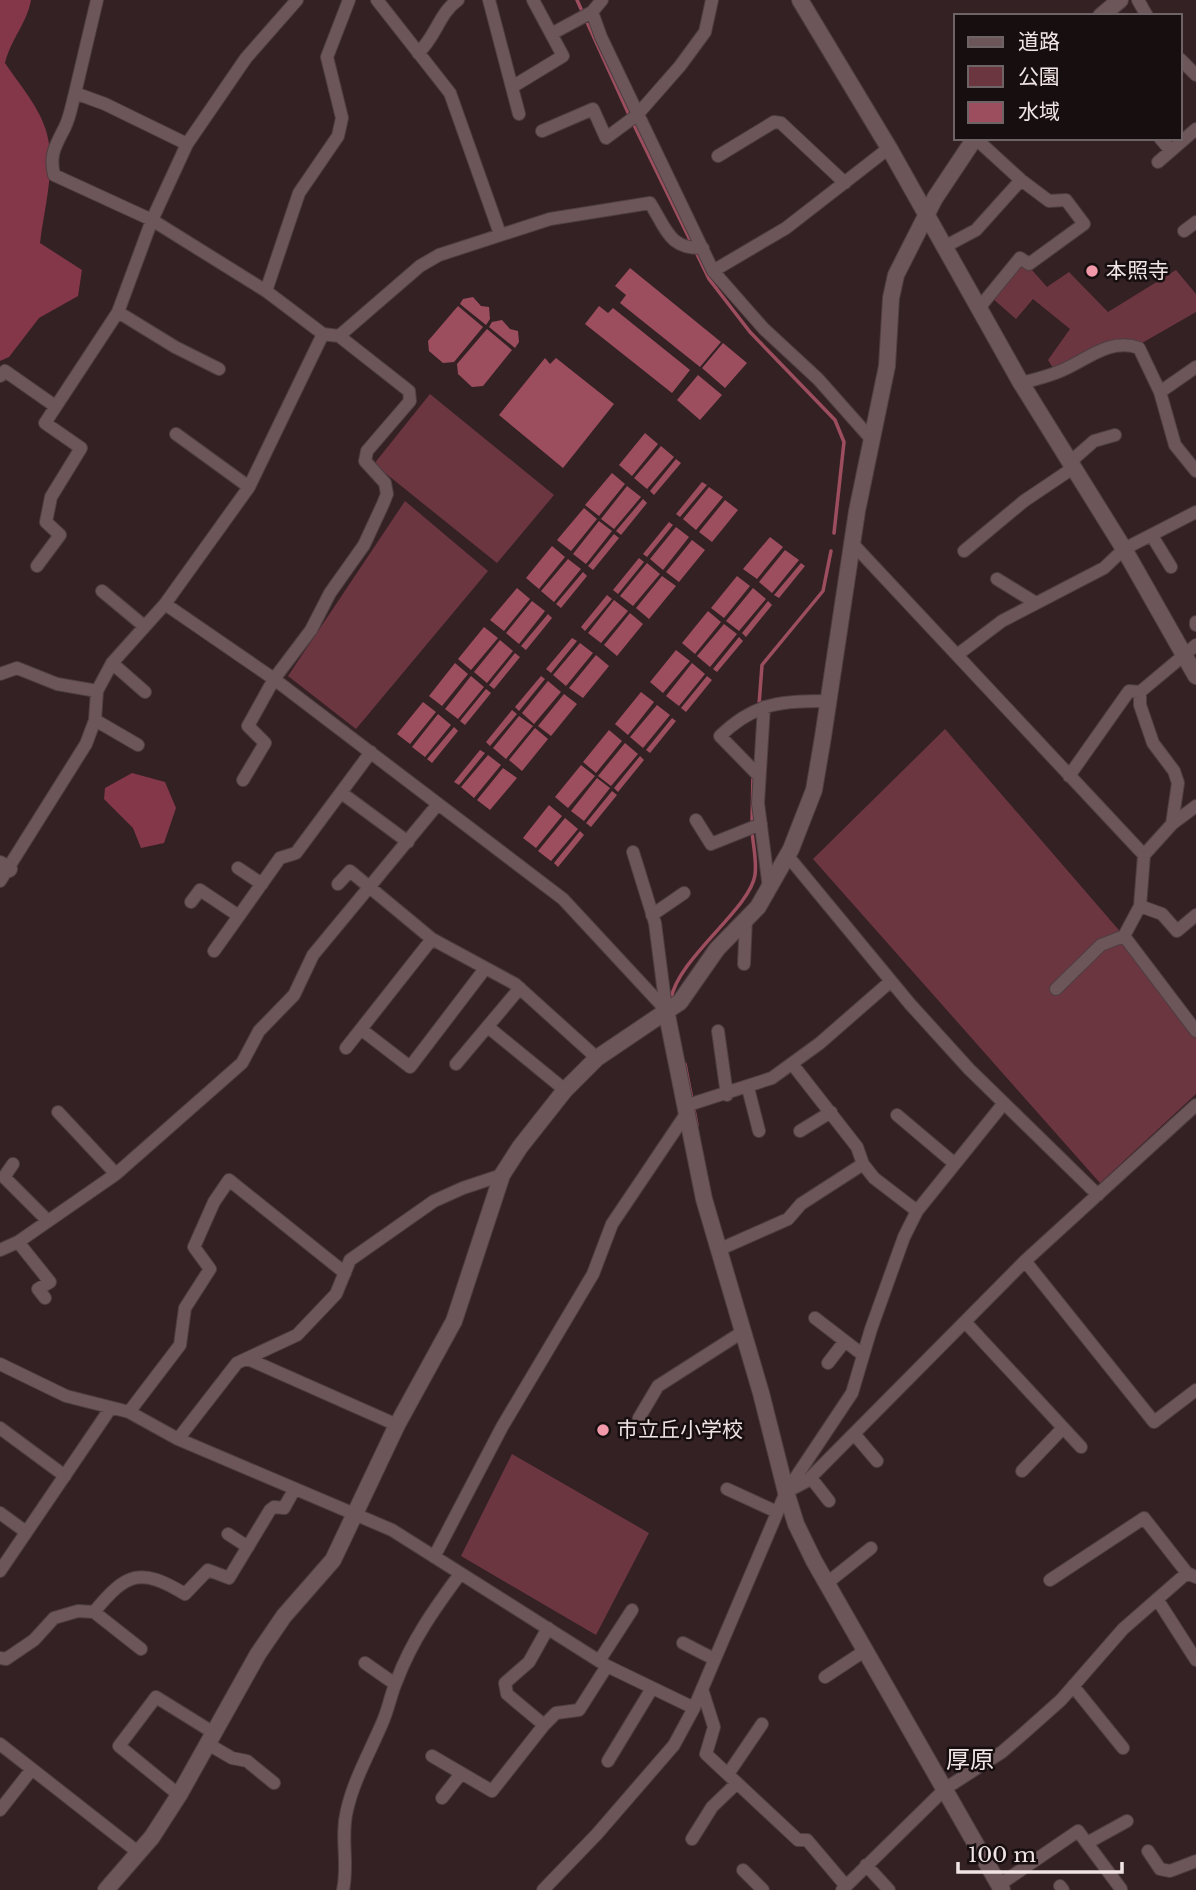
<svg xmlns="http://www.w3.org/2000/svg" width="1196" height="1890" font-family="'Libre Baskerville','Noto Sans JP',serif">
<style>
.green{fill:#6c3641}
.forest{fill:#833748}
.water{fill:#9d4e5e}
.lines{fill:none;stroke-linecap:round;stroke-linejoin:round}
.stream{stroke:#9d4e5e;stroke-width:3.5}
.minor-casing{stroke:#4e3e42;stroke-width:14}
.tertiary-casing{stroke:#4e3e42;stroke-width:18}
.minor{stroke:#6c5659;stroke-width:12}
.tertiary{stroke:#6c5659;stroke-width:16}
.poi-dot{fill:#f39aaa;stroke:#160e0f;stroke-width:2.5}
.labels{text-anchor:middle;stroke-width:5;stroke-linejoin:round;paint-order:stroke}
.poi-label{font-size:21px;fill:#f1e4e5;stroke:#160e0f;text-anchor:start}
.quarter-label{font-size:24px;fill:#f1e4e5;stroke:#160e0f}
</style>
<rect width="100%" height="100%" fill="#342124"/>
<!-- green -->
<path class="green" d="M1024,261L1047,287L1069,272L1108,312L1176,270L1196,294V312L1142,343L1055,371L1048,360L1070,329L1033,299L1016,319L992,298Z
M430,394L554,495L497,563L374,464Z
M405,501L488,571L356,729L288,676Z
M945,729L1124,936L1196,1030V1094L1100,1183L813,859Z
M512,1454L649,1533L596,1635L461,1556Z"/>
<!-- forest -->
<path class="forest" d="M0,0H31C27,23 11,39 5,63C19,84 41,109 47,134C56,168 44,209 40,243L82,270L78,296L39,318L9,357L0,361Z
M132,773L165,782L176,808L164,843L141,848L133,828L104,799L105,788Z"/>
<!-- water -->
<path class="water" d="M630,268L721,342L700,367L620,303L626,295L615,286Z
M473,297L481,306L489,307L490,319L486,325L460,304L463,299Z
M458,306L483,327L454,362L443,363L429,351L428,341Z
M599,306L608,313L613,308L690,370L672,393L585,324Z
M502,320L510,329L518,331L519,342L515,348L489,327L492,322Z
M487,329L512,350L483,386L472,387L458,374L457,364Z
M723,343L747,363L725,388L702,368Z
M545,358L550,364L556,358L614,404L563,468L499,415Z
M698,375L722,395L700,420L677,400Z
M645,433L658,444L632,476L619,465Z
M661,446L674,457L647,489L634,478Z
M676,459L681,463L654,495L650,491Z
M612,473L625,484L599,516L585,505Z
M702,482L707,485L680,517L676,514Z
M627,486L641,497L614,529L601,519Z
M709,487L723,497L696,530L683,519Z
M643,499L647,503L621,535L616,531Z
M725,500L738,510L712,542L699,532Z
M584,508L597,519L571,551L557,540Z
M599,521L612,531L586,564L573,554Z
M669,522L673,525L647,557L643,554Z
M676,527L689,537L663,570L650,559Z
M614,534L619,538L593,570L588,566Z
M770,537L783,547L757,579L743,569Z
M692,540L705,550L679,582L666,572Z
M552,546L565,557L539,589L526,578Z
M785,550L799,560L772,593L759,582Z
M639,558L644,562L618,594L613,590Z
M568,559L581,569L554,602L541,591Z
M647,563L660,574L633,606L620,596Z
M801,563L805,566L779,598L774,595Z
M583,572L587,576L561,608L556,604Z
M662,576L676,586L649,619L636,608Z
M737,576L750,586L724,618L711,608Z
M517,588L530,599L504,631L490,620Z
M753,588L766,599L739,631L726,621Z
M607,595L612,599L585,631L581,627Z
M614,600L628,611L601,643L588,633Z
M532,601L545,611L519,644L506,633Z
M768,601L772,605L746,637L742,633Z
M708,611L721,622L695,654L682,643Z
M630,613L643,624L617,656L604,645Z
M548,614L552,618L526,650L521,646Z
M724,624L737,634L710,667L697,656Z
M484,627L498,638L471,670L458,659Z
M739,637L743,641L717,672L713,669Z
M572,638L577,641L551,673L546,669Z
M500,640L513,651L487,683L474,672Z
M580,643L593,653L566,686L553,675Z
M676,650L690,661L663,693L650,682Z
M515,653L520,657L494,689L489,685Z
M596,655L609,666L583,698L569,688Z
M455,663L468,674L442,706L429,696Z
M692,663L705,674L679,706L666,696Z
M471,676L484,687L458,719L445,709Z
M541,676L545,679L519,711L515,707Z
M707,676L712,680L686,712L681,708Z
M548,681L561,692L534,724L522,713Z
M486,689L491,693L465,725L460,721Z
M641,692L654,702L628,735L615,724Z
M564,694L577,704L551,736L538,726Z
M423,702L436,712L410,744L397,734Z
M657,705L670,715L643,748L630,737Z
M512,710L517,714L490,746L486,742Z
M438,714L451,725L425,757L412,747Z
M519,716L533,726L506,759L493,748Z
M672,718L676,721L650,753L646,750Z
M454,727L458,731L432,763L427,759Z
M535,728L548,739L522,771L509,760Z
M609,730L622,741L596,773L583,762Z
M625,743L638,754L611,786L598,776Z
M480,750L485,753L459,785L454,782Z
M488,755L501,765L474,798L461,787Z
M640,756L644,760L618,792L614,788Z
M581,765L595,776L568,808L555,797Z
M503,768L517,778L490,810L477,800Z
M597,778L610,788L584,821L571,811Z
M612,791L617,795L591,827L586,823Z
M549,805L562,816L536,848L523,838Z
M565,818L578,829L551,861L538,851Z
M580,831L584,835L558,867L554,863Z"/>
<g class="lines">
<!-- stream -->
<path class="stream" d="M577,0L630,117
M633,123L691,242
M696,252L709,279L750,332L835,420L844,442L834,533
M759,705L762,665L823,591L831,551
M752,824L753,775
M671,999C678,958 750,909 755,875C757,861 753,845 752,831
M685,1064L697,1125"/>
<!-- minor casing -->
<g class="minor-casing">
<path id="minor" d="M97,0L75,93L105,104L187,144
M377,0L450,93L500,234
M489,0L519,114
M1138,0L1147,16
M592,12L601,37L713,271L764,329L818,379L873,441
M553,33L592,12L602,0
M418,53C436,37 439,13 458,0
M1180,59L1196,75
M512,87L563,56L533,0
M75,93C72,104 70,117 65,127C56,145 49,154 54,175L152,220L266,291L323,334L339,336L420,266L439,255L550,219L650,203C667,230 669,249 703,248
M542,131L593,109L606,138L637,115L680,66L705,32L712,0
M975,138L1021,180L1049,201L1066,200L1084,224L1029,264L1020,258L979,308
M1160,138L1171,151
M718,156L774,122L781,123L845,183
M1158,162L1196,129
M1184,231L1196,222
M944,247L976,230L1021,180
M713,271L786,228L889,148
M266,291L299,193L338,136L342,118L327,57L349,0
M118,312L175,347L219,369
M0,376L5,371L55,406
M1021,383C1033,380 1046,377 1058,372C1085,362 1108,337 1139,348L1160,392L1175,445L1196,471
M1160,392L1196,367
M176,434L249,487
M1070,462L1094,441L1115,435
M1152,536L1171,567
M852,543L1144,855L1140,906L1124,936L1196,1031
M964,551L1024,501L1073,468
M37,566L60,535L46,522L51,497L81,448L45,423L118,312L152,220L187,144L246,58L297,0
M997,579L1036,603
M102,591L144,626
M165,604L274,679L563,899L666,1010
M1196,622V625
M957,655L1002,621L1104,568L1124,549L1196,512
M112,663L145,692
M0,674L17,668L57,684L97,691
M1140,692V705L1153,743L1174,771L1178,783L1172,824
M764,707L758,803L769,888
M95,720L138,745
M759,776L720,736C755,702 782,701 828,701
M1069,776L1129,691L1140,692L1196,645
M243,780L265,743L248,726L274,679L311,630L330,593L364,545L383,504L387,494L385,483L365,461L367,451L410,401L409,391L339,336
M343,794L408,842
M696,820L711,844L761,824
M633,852L655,923L666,1009
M787,855L910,1004L969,1069L1098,1195
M1144,855L1172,824L1196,806
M238,868L262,884
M0,881L86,744L95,720L97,691L112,663L165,604L249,487L323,334
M338,884L350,871L432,939L515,984L597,1058
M191,902L200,890L239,916
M1140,906L1162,914L1177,931L1196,915
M652,915L684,893
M214,951L280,858L296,853L371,752
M744,964L746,919
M1056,989L1101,945L1124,936
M488,1027L565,1090
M362,1030L410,1067L484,970
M718,1031L727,1095
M346,1048L432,939
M456,1064L520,988
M793,1065L857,1147L863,1164L874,1178L917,1211
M748,1088L759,1131
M685,1106L772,1078L820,1043L891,981
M58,1112L116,1174
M897,1115L955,1164
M800,1131L831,1112
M13,1164L4,1177L48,1221
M18,1242L50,1282L38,1289L45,1298
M0,1250L18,1242L116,1174L242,1063L259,1031L294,995L313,955L438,804
M718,1250L788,1219L801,1204L863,1164
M1025,1261L1154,1422L1196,1390
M815,1318L863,1355
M966,1323L1081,1447
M248,1359L397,1425
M828,1363L845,1341
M0,1364L66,1396L129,1412L178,1439L392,1530L607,1666L694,1708
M129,1412L180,1345L185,1308L210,1269L194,1247L214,1202L229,1180L345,1273
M639,1418L658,1386L744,1331
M0,1428L65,1476
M855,1435L877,1461
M178,1439L237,1363L297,1335L336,1294L350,1260L434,1201L463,1188L502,1175
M1022,1471L1063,1428
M811,1478L829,1501
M727,1489L777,1512
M786,1492L807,1481L1025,1261L1196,1105
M0,1513L26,1532
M228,1534L248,1547
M434,1557L502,1427L593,1274L612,1224L686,1114
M0,1571L110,1409
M1050,1580L1144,1518L1187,1573
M827,1583L871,1548
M1157,1599L1196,1660
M94,1612C127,1572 140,1567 185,1594L208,1570L229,1578L270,1510L274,1507L284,1508L294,1490
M683,1643L714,1659
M0,1658L6,1659L34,1640L54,1618L78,1611L94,1612L141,1649
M599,1661L632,1610
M365,1663L395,1684
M825,1677L866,1650
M1073,1686L1123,1748
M702,1689L714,1727L706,1754L798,1840H807L846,1886
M544,1725L556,1713L579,1710L607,1666
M0,1744L139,1853
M208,1744L232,1758L247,1761L274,1783
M432,1756L492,1791L544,1725L507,1694L505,1683L529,1662L548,1628
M608,1761L651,1690
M728,1774L762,1724
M179,1795L119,1746L156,1697L214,1733
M442,1798L460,1775
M0,1810L32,1769
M692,1839L712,1807L737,1783
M1087,1843L1127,1821
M1148,1851L1160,1869L1170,1871L1196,1861
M866,1865L889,1890
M743,1870L763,1890
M999,1885L1078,1831L1121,1889
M1060,1886L1063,1890
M343,1890C349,1863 340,1837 347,1810C354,1779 371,1750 383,1721C389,1707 391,1693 397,1680C412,1640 435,1608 460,1574
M543,1890L597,1834L674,1745L694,1708L786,1492L852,1393L871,1329L904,1237L917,1211L1004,1103
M842,1890L946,1788L1002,1752L1024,1733L1061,1700L1123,1629L1187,1573L1196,1577"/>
</g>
<!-- tertiary casing -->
<g class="tertiary-casing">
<path id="tertiary" d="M800,0L889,148L1021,383L1124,549L1196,676
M1101,16L1120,0
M0,864L9,869
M666,1010L704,1199L761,1393L786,1492L796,1524L814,1561L1002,1890
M106,1890L152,1837L179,1795L258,1654L284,1616L333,1560L397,1425L454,1321L502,1175L520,1147L565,1090L597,1058L680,1002L717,949L758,907L791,849L814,790L823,737L857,511L887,366L891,298L896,275L935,198L975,138"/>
</g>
<!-- minor -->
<use href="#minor" class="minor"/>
<!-- tertiary -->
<use href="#tertiary" class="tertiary"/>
</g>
<!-- markers -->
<g class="poi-dot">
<circle cx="1092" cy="271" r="7"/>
<circle cx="603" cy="1430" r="7"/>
</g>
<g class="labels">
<!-- poi labels -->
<g class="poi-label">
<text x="1106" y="278">本照寺</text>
<text x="617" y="1437">市立丘小学校</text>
</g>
<!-- quarter labels -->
<g class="quarter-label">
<text x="970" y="1768">厚原</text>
</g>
</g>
<!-- legend -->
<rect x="954" y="14" width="228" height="126" fill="#160e0f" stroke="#6e6465" stroke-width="2"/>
<rect x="968" y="37" width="35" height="10" fill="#6c5659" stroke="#6e6465" stroke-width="2"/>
<text x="1018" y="49" font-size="21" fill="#f1e4e5">道路</text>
<rect x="968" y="66" width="35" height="21" fill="#6c3641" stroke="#6e6465" stroke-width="2"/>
<text x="1018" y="84" font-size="21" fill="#f1e4e5">公園</text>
<rect x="968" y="102" width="35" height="21" fill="#9d4e5e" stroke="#6e6465" stroke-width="2"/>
<text x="1018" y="119" font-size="21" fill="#f1e4e5">水域</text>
<!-- scale -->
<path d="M958 1862v10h164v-10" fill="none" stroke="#f1e4e5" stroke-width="3.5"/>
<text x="968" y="1862" font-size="21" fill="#f1e4e5" stroke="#160e0f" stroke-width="5" paint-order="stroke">100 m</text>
</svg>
